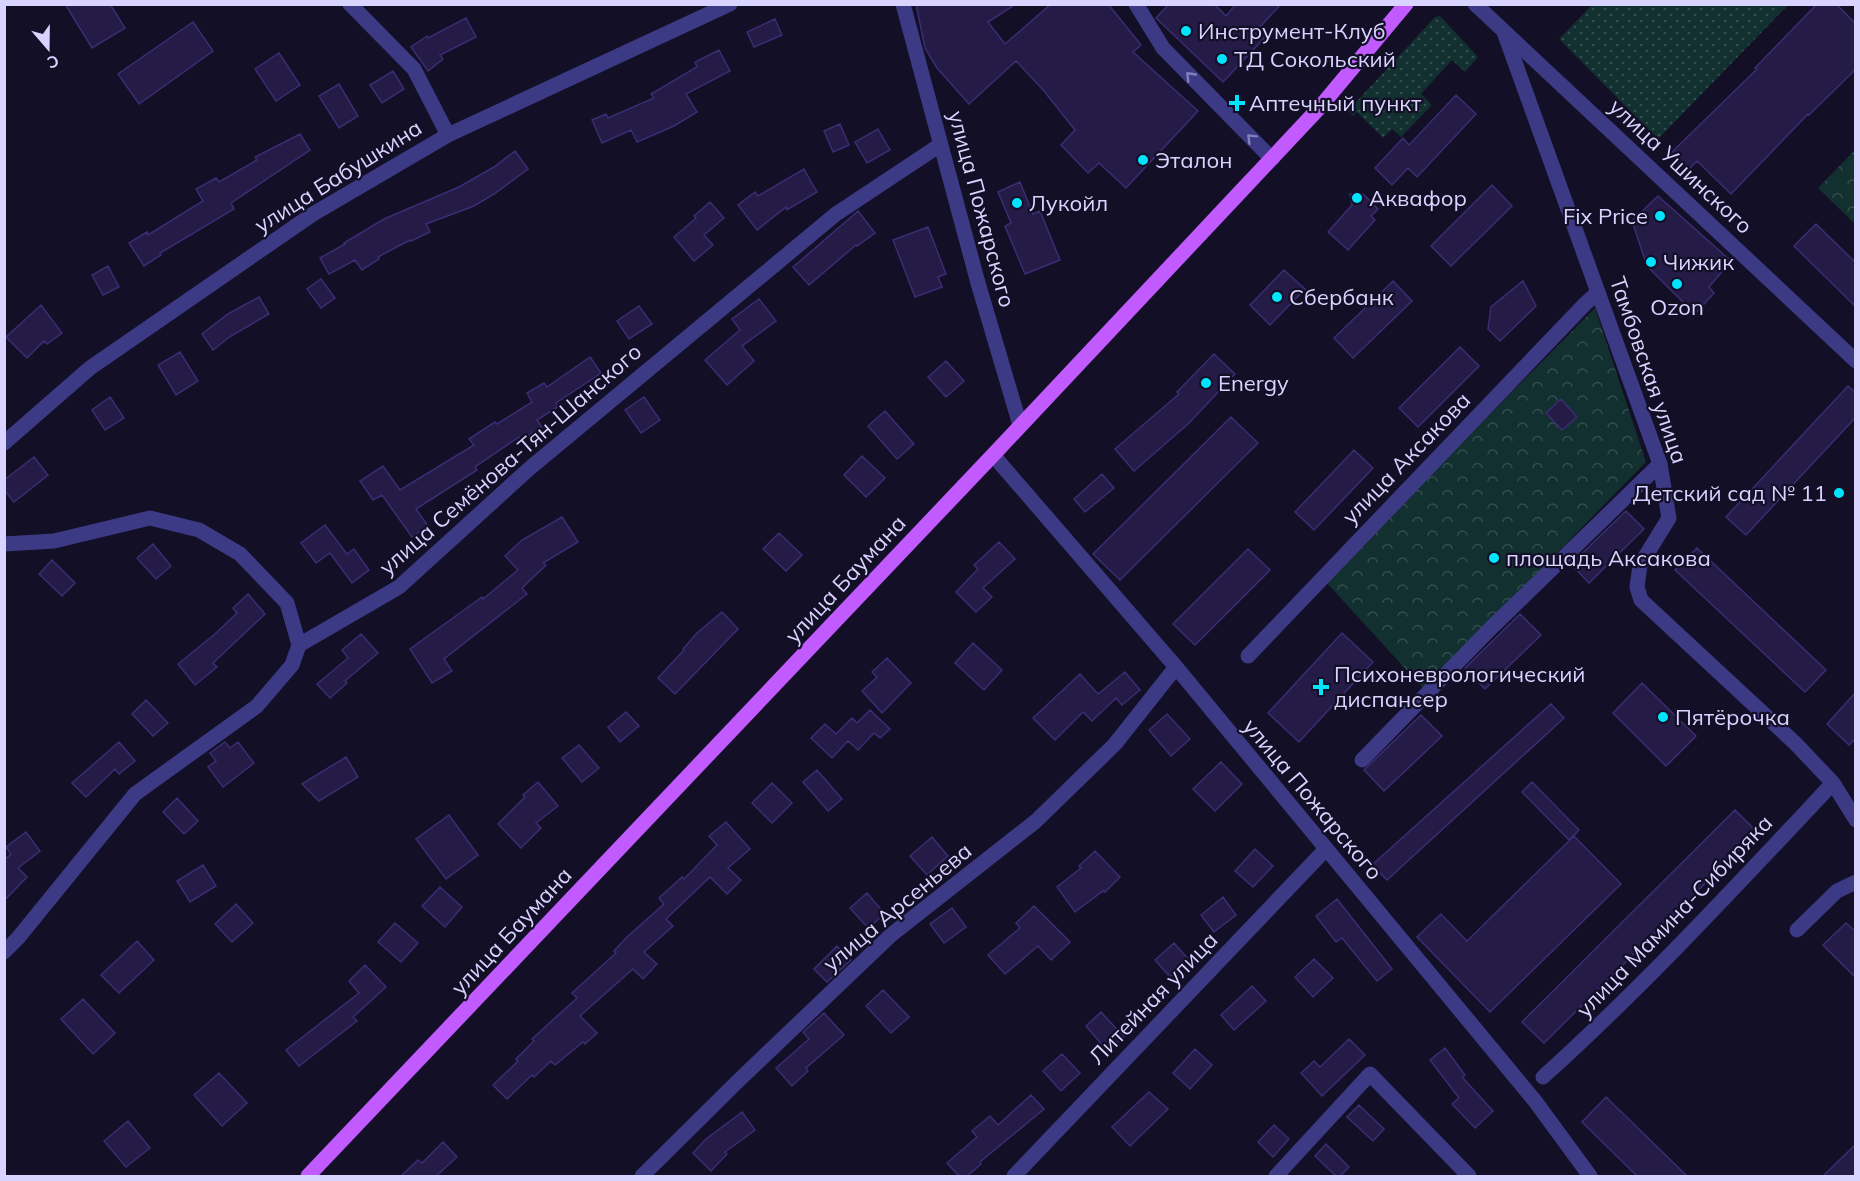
<svg xmlns="http://www.w3.org/2000/svg" width="1860" height="1181" font-family="Mulish,sans-serif">
<style>
.grass{fill:url(#grass-dots)}
.forest{fill:url(#forest-crowns)}
.building{fill:#241b47;stroke:#3b2d73;stroke-width:1.5}
.lines{fill:none;stroke-linecap:round;stroke-linejoin:round}
.minor{stroke:#3d3a85;stroke-width:15}
.tertiary{stroke:#3d3a85;stroke-width:15}
.primary{stroke:#c25bff;stroke-width:15}
.oneway{stroke:#837fbc}
.poi-dot{fill:#00e5ff;stroke:#130f26;stroke-width:2}
.labels{text-anchor:middle;stroke-width:4.5;stroke-linejoin:round;paint-order:stroke}
.poi-label{font-size:22px;fill:#d9d4ff;stroke:#130f26;text-anchor:start}
.street-label{font-size:22px;fill:#d9d4ff;stroke:#130f26}
</style>
<defs>
<pattern id="grass-dots" width="8" height="8" patternUnits="userSpaceOnUse" patternTransform="scale(1.5)"><rect width="8" height="8" fill="#12302f"/><path d="M2 2h.1M6 6h.1" fill="none" stroke="#344d4e" stroke-width="1.8" stroke-linecap="round"/></pattern>
<pattern id="forest-crowns" width="20" height="18" patternUnits="userSpaceOnUse" patternTransform="scale(1.5)"><rect width="20" height="18" fill="#12302f"/><path d="M2 6a3 3 0 1 1 6 0M12 15a3 3 0 1 1 6 0" fill="none" stroke="#344d4e"/></pattern>
</defs>
<rect width="100%" height="100%" fill="#130f26"/>
<!-- grass -->
<path class="grass" d="M1593,4H1788V5L1658,139L1559,39Z
M1440,16L1478,57L1465,72L1452,60L1421,94L1432,105L1401,137L1392,129L1383,138L1357,112L1353,116L1348,111L1435,17Z"/>
<!-- forest -->
<path class="forest" d="M1855,150V224L1818,188Z
M1595,308L1646,462L1424,689L1325,581Z"/>
<!-- building -->
<path class="building" d="M65,4H110L125,28L92,48Z
M916,4H1016L988,22L1005,44L1051,4H1108L1141,45L1133,52L1198,111L1126,188L1099,163L1088,173L1061,145L1075,130L1044,91L1016,61L969,104L937,68L925,48Z
M1169,4H1214L1226,16L1236,4H1281L1259,28L1267,35L1223,82L1157,19L1156,18Z
M1817,4H1836L1856,24V69L1809,115L1808,114L1731,194L1697,161L1687,171L1670,154L1757,69L1755,68Z
M466,18L476,37L440,55L443,59L428,71L411,47L427,36L428,38Z
M775,19L782,35L754,47L747,32Z
M193,22L213,51L139,104L118,74Z
M719,50L730,71L686,94L697,112L674,126L637,142L631,130L602,143L592,120L606,114L608,118L654,98L651,94L697,67L695,62Z
M279,53L300,85L276,101L255,69Z
M393,71L404,89L382,103L370,85Z
M339,84L358,116L339,128L319,96Z
M1456,95L1476,114L1417,177L1408,168L1392,185L1375,168L1403,138L1409,145Z
M840,124L849,145L833,152L824,131Z
M878,129L890,150L867,163L855,142Z
M300,134L310,150L231,203L234,209L160,253L161,255L144,266L129,243L147,232L148,235L203,201L196,189L216,178L219,182L257,160L255,157Z
M515,151L528,169L494,194L474,206L426,224L430,232L411,241L410,240L378,257L379,259L362,270L355,260L329,274L320,258L345,244L344,243L384,219L459,187L494,167Z
M804,169L817,192L787,210L786,207L757,230L738,205L755,192L758,196Z
M1020,182L1033,214L1040,211L1060,260L1025,274L1005,226L1011,223L998,192Z
M1492,185L1512,206L1451,266L1431,246Z
M1350,194H1363L1378,209L1371,216L1375,220L1348,250L1328,232L1352,205Z
M1658,196L1731,261L1709,287L1714,293L1695,314L1647,266L1632,221Z
M710,202L724,218L704,235L713,245L694,261L674,237L696,218L694,216Z
M858,211L875,233L857,246L856,245L809,285L793,267Z
M1816,224L1856,263V307L1794,246Z
M928,227L946,274L938,277L942,287L915,297L893,240Z
M108,266L119,287L103,295L92,275Z
M1284,270L1305,289L1270,325L1250,305Z
M321,279L335,298L321,308L307,289Z
M1393,281L1412,301L1353,358L1334,338Z
M1523,281L1536,306L1500,341L1488,329L1491,307Z
M259,297L269,314L231,336L213,350L202,334L228,314Z
M759,299L776,321L742,346L754,361L727,385L705,360L740,330L732,319Z
M41,305L62,333L47,344L44,341L27,358L6,337Z
M639,306L652,324L629,339L617,321Z
M1460,347L1479,366L1418,427L1399,408Z
M180,352L198,381L176,395L158,365Z
M1214,354L1235,374L1189,423L1134,471L1115,449L1179,394L1177,392Z
M590,357L601,373L556,403L559,406L537,420L542,427L521,440L519,437L475,467L477,470L416,509L428,526L412,537L382,495L373,500L360,481L383,466L400,490L474,445L469,439L495,422L497,424L532,402L527,393L544,383L547,387Z
M946,361L964,381L946,397L928,377Z
M1848,386L1856,393V417L1746,535L1726,517Z
M110,397L124,418L105,430L92,410Z
M644,397L660,420L641,433L625,410Z
M1561,399L1577,417L1562,430L1546,413Z
M885,411L914,444L897,459L868,426Z
M1231,417L1258,443L1120,580L1093,554Z
M1354,450L1373,468L1314,530L1295,512Z
M862,456L885,478L866,497L844,475Z
M34,457L48,475L14,502L4,490V480Z
M1102,474L1114,488L1085,512L1074,499Z
M1626,511L1644,529L1589,583L1571,564Z
M562,517L578,542L543,563L546,565L522,588L527,594L444,659L452,671L432,683L410,649L482,597L483,599L518,570L505,556L522,540Z
M325,525L347,554L354,549L369,570L352,583L330,553L316,563L301,543Z
M779,533L802,555L786,571L763,549Z
M999,542L1015,559L983,588L992,597L976,612L956,592L978,569L974,565Z
M153,544L171,566L156,579L137,558Z
M1697,548L1826,670L1805,692L1675,570Z
M1248,549L1270,570L1195,645L1173,624Z
M52,560L75,583L62,596L39,574Z
M248,594L265,614L213,663L217,667L195,685L178,664L215,634L237,613L233,608Z
M722,612L738,629L675,694L658,678L684,650L683,649L697,633Z
M1520,614L1541,635L1485,689L1465,668Z
M1342,633L1373,662L1299,742L1268,713Z
M361,634L378,653L345,681L347,683L330,698L317,684L348,658L342,650Z
M973,643L1002,670L984,690L955,663Z
M887,658L911,683L882,713L862,691L877,677L872,672Z
M1125,672L1140,690L1122,705L1116,698L1092,721L1083,712L1055,740L1033,718L1080,674L1098,694Z
M1642,683L1696,736L1666,766L1613,713Z
M1856,692V738L1849,745L1827,724Z
M146,700L168,723L153,736L132,714Z
M1551,704L1564,718L1387,880L1372,865Z
M870,710L890,729L880,738L874,733L858,750L848,741L832,758L811,738L825,724L836,734L852,718L857,723Z
M626,712L639,726L620,742L608,727Z
M1167,714L1190,739L1171,756L1149,730Z
M1421,715L1442,736L1384,791L1364,770Z
M119,742L135,761L119,774L115,769L86,797L72,783Z
M225,742L230,748L238,742L254,763L223,787L208,767L216,761L210,753Z
M579,745L599,768L582,782L562,758Z
M346,757L358,777L319,801L302,784Z
M1221,762L1242,784L1215,811L1193,789Z
M817,770L842,799L828,811L803,782Z
M538,782L558,806L536,823L541,828L521,848L498,824L525,797L523,795Z
M1532,782L1579,830L1569,840L1522,792Z
M772,783L792,803L772,823L752,803Z
M177,798L198,821L184,834L163,812Z
M1735,810L1757,832L1544,1043L1522,1022Z
M449,815L478,855L446,879L416,839Z
M726,822L750,849L728,868L741,880L727,894L710,877L666,919L673,926L644,952L657,964L643,979L633,969L580,1016L597,1033L585,1044L583,1042L555,1065L551,1061L534,1077L532,1075L507,1099L493,1085L518,1061L516,1059L534,1041L532,1039L577,998L572,993L616,953L614,951L626,938L664,904L659,898L682,877L684,879L717,845L709,836Z
M26,832L40,851L18,868L27,877L4,901V855L7,858L11,854L6,847Z
M1574,836L1621,884L1490,1012L1417,937L1441,914L1467,941Z
M932,837L948,856L927,875L910,856Z
M1255,849L1273,866L1253,887L1235,871Z
M1095,851L1120,877L1105,892L1103,891L1075,912L1057,887L1081,868L1079,866Z
M203,865L216,886L190,902L177,881Z
M440,887L462,907L445,927L422,906Z
M867,893L885,914L868,928L850,908Z
M1223,897L1236,915L1214,932L1201,915Z
M1337,899L1392,969L1377,981L1342,938L1336,942L1316,916Z
M236,904L253,923L232,942L215,924Z
M1034,906L1070,942L1051,960L1038,946L1005,974L988,955L1020,928L1016,923Z
M952,908L966,927L944,943L930,924Z
M395,923L418,943L401,962L378,942Z
M1846,923L1856,932V978L1823,945Z
M137,941L154,960L119,993L101,975Z
M1174,943L1189,960L1170,977L1155,960Z
M837,946L851,960L827,982L814,969Z
M1314,959L1333,978L1313,997L1295,977Z
M365,965L386,987L353,1017L357,1021L299,1066L286,1050L359,993L349,981Z
M1252,986L1266,1001L1234,1030L1221,1015Z
M883,990L909,1017L891,1033L866,1006Z
M83,999L115,1033L93,1054L61,1019Z
M1101,1012L1124,1037L1108,1052L1086,1026Z
M824,1013L844,1035L806,1068L808,1071L792,1086L776,1068L809,1039L803,1032Z
M1349,1039L1365,1055L1322,1096L1301,1073L1314,1061L1320,1067Z
M1445,1048L1465,1075L1462,1077L1493,1111L1475,1128L1452,1104L1459,1098L1430,1060Z
M1195,1049L1212,1065L1190,1089L1173,1073Z
M1062,1054L1080,1073L1061,1091L1043,1071Z
M219,1073L247,1103L222,1126L194,1095Z
M1149,1092L1168,1109L1130,1146L1112,1127Z
M1031,1095L1044,1109L980,1162L981,1164L967,1176H959L947,1163L977,1137L972,1131L990,1116L998,1125Z
M1606,1097L1687,1176H1637L1582,1122Z
M1359,1105L1384,1129L1373,1141L1347,1117Z
M742,1112L755,1130L725,1152L727,1154L711,1171L693,1153L706,1139Z
M128,1121L150,1148L126,1167L104,1141Z
M1274,1125L1289,1139L1273,1157L1258,1142Z
M443,1142L457,1157L436,1176H401L418,1160L422,1163Z
M1326,1144L1349,1167L1340,1176H1336L1315,1156Z
M1856,1144V1176H1823Z"/>
<g class="lines">
<!-- minor -->
<path class="minor" d="M350,4L414,69L448,135
M903,4L978,283L1020,425
M1136,4L1163,48L1272,159
M1504,32L1660,464L1669,518L1640,565L1637,587L1641,600L1795,743L1833,783L1856,820
M4,443L90,368L313,214L448,135L730,4
M993,455L1176,667L1535,1101L1590,1176
M4,544L54,541L150,518L199,530L240,554L287,603L299,645
M1248,656L1585,304L1598,292
M1362,760L1491,628L1660,464
M1797,930L1837,891L1856,882
M4,952L18,938L135,794L257,706L292,665L299,645L399,587L530,468L836,214L940,145
M1543,1077C1645,985 1739,883 1833,783
M642,1176L737,1082L891,935L1036,821L1115,744L1176,667
M1014,1176L1325,850
M1276,1176L1370,1074L1469,1176"/>
<!-- tertiary -->
<path class="tertiary" d="M1475,4L1856,361"/>
<!-- primary -->
<path class="primary" d="M308,1176L993,455L1242,190L1320,107L1406,4"/>
</g>
<!-- one-way arrows -->
<defs><path id="oneway-chevron" d="M-2-3.5L2.5 0L-2 3.5" fill="none" stroke-width="1.6" stroke-linecap="round" stroke-linejoin="round" transform="scale(1.5)"/></defs>
<g class="oneway">
<use href="#oneway-chevron" transform="translate(1190 76) rotate(-134)"/>
<use href="#oneway-chevron" transform="translate(1251 138) rotate(-135)"/>
</g>
<!-- markers -->
<g class="poi-dot">
<circle cx="1186" cy="31" r="6"/>
<circle cx="1222" cy="59" r="6"/>
<path d="M1234 94h6v6h6v6h-6v6h-6v-6h-6v-6h6z"/>
<circle cx="1143" cy="160" r="6"/>
<circle cx="1357" cy="198" r="6"/>
<circle cx="1017" cy="203" r="6"/>
<circle cx="1660" cy="216" r="6"/>
<circle cx="1651" cy="262" r="6"/>
<circle cx="1677" cy="284" r="6"/>
<circle cx="1277" cy="297" r="6"/>
<circle cx="1206" cy="383" r="6"/>
<circle cx="1839" cy="493" r="6"/>
<circle cx="1494" cy="558" r="6"/>
<path d="M1318 678h6v6h6v6h-6v6h-6v-6h-6v-6h6z"/>
<circle cx="1663" cy="717" r="6"/>
</g>
<g class="labels">
<!-- poi labels -->
<g class="poi-label">
<text x="1198" y="39">Инструмент-Клуб</text>
<text x="1234" y="67">ТД Сокольский</text>
<text x="1249" y="111">Аптечный пункт</text>
<text x="1155" y="168">Эталон</text>
<text x="1369" y="206">Аквафор</text>
<text x="1029" y="211">Лукойл</text>
<text x="1648" y="224" text-anchor="end">Fix Price</text>
<text x="1663" y="270">Чижик</text>
<text x="1289" y="305">Сбербанк</text>
<text x="1677" y="315" text-anchor="middle">Ozon</text>
<text x="1218" y="391">Energy</text>
<text x="1827" y="501" text-anchor="end">Детский сад № 11</text>
<text x="1506" y="566">площадь Аксакова</text>
<text x="1334" y="682">Психоневрологический<tspan x="1334" dy="25">диспансер</tspan></text>
<text x="1675" y="725">Пятёрочка</text>
</g>
<!-- street labels -->
<g class="street-label">
<text transform="translate(1681 166) rotate(43)" y="8">улица Ушинского</text>
<text transform="translate(338 176) rotate(-32)" y="8">улица Бабушкина</text>
<text transform="translate(982 209) rotate(75)" y="8">улица Пожарского</text>
<text transform="translate(1649 370) rotate(71)" y="8">Тамбовская улица</text>
<text transform="translate(1406 458) rotate(-46)" y="8">улица Аксакова</text>
<text transform="translate(510 459) rotate(-41)" y="8">улица Семёнова-Тян-Шанского</text>
<text transform="translate(845 579) rotate(-47)" y="8">улица Баумана</text>
<text transform="translate(1313 799) rotate(50)" y="8">улица Пожарского</text>
<text transform="translate(897 907) rotate(-40)" y="8">улица Арсеньева</text>
<text transform="translate(1674 916) rotate(-46)" y="8">улица Мамина-Сибиряка</text>
<text transform="translate(511 931) rotate(-47)" y="8">улица Баумана</text>
<text transform="translate(1153 998) rotate(-46)" y="8">Литейная улица</text>
</g>
</g>
<!-- border -->
<rect width="1860" height="1181" fill="none" stroke="#d9d4ff" stroke-width="12"/>
<!-- north arrow -->
<g transform="translate(48 48) rotate(160)" stroke="#130f26" stroke-width="4.5" paint-order="stroke">
<path d="M0-4.5L10 22L0 15L-10 22Z" fill="#d9d4ff"/>
<text y="-9" font-size="16" font-weight="bold" text-anchor="middle" fill="#d9d4ff">С</text>
</g>
</svg>
